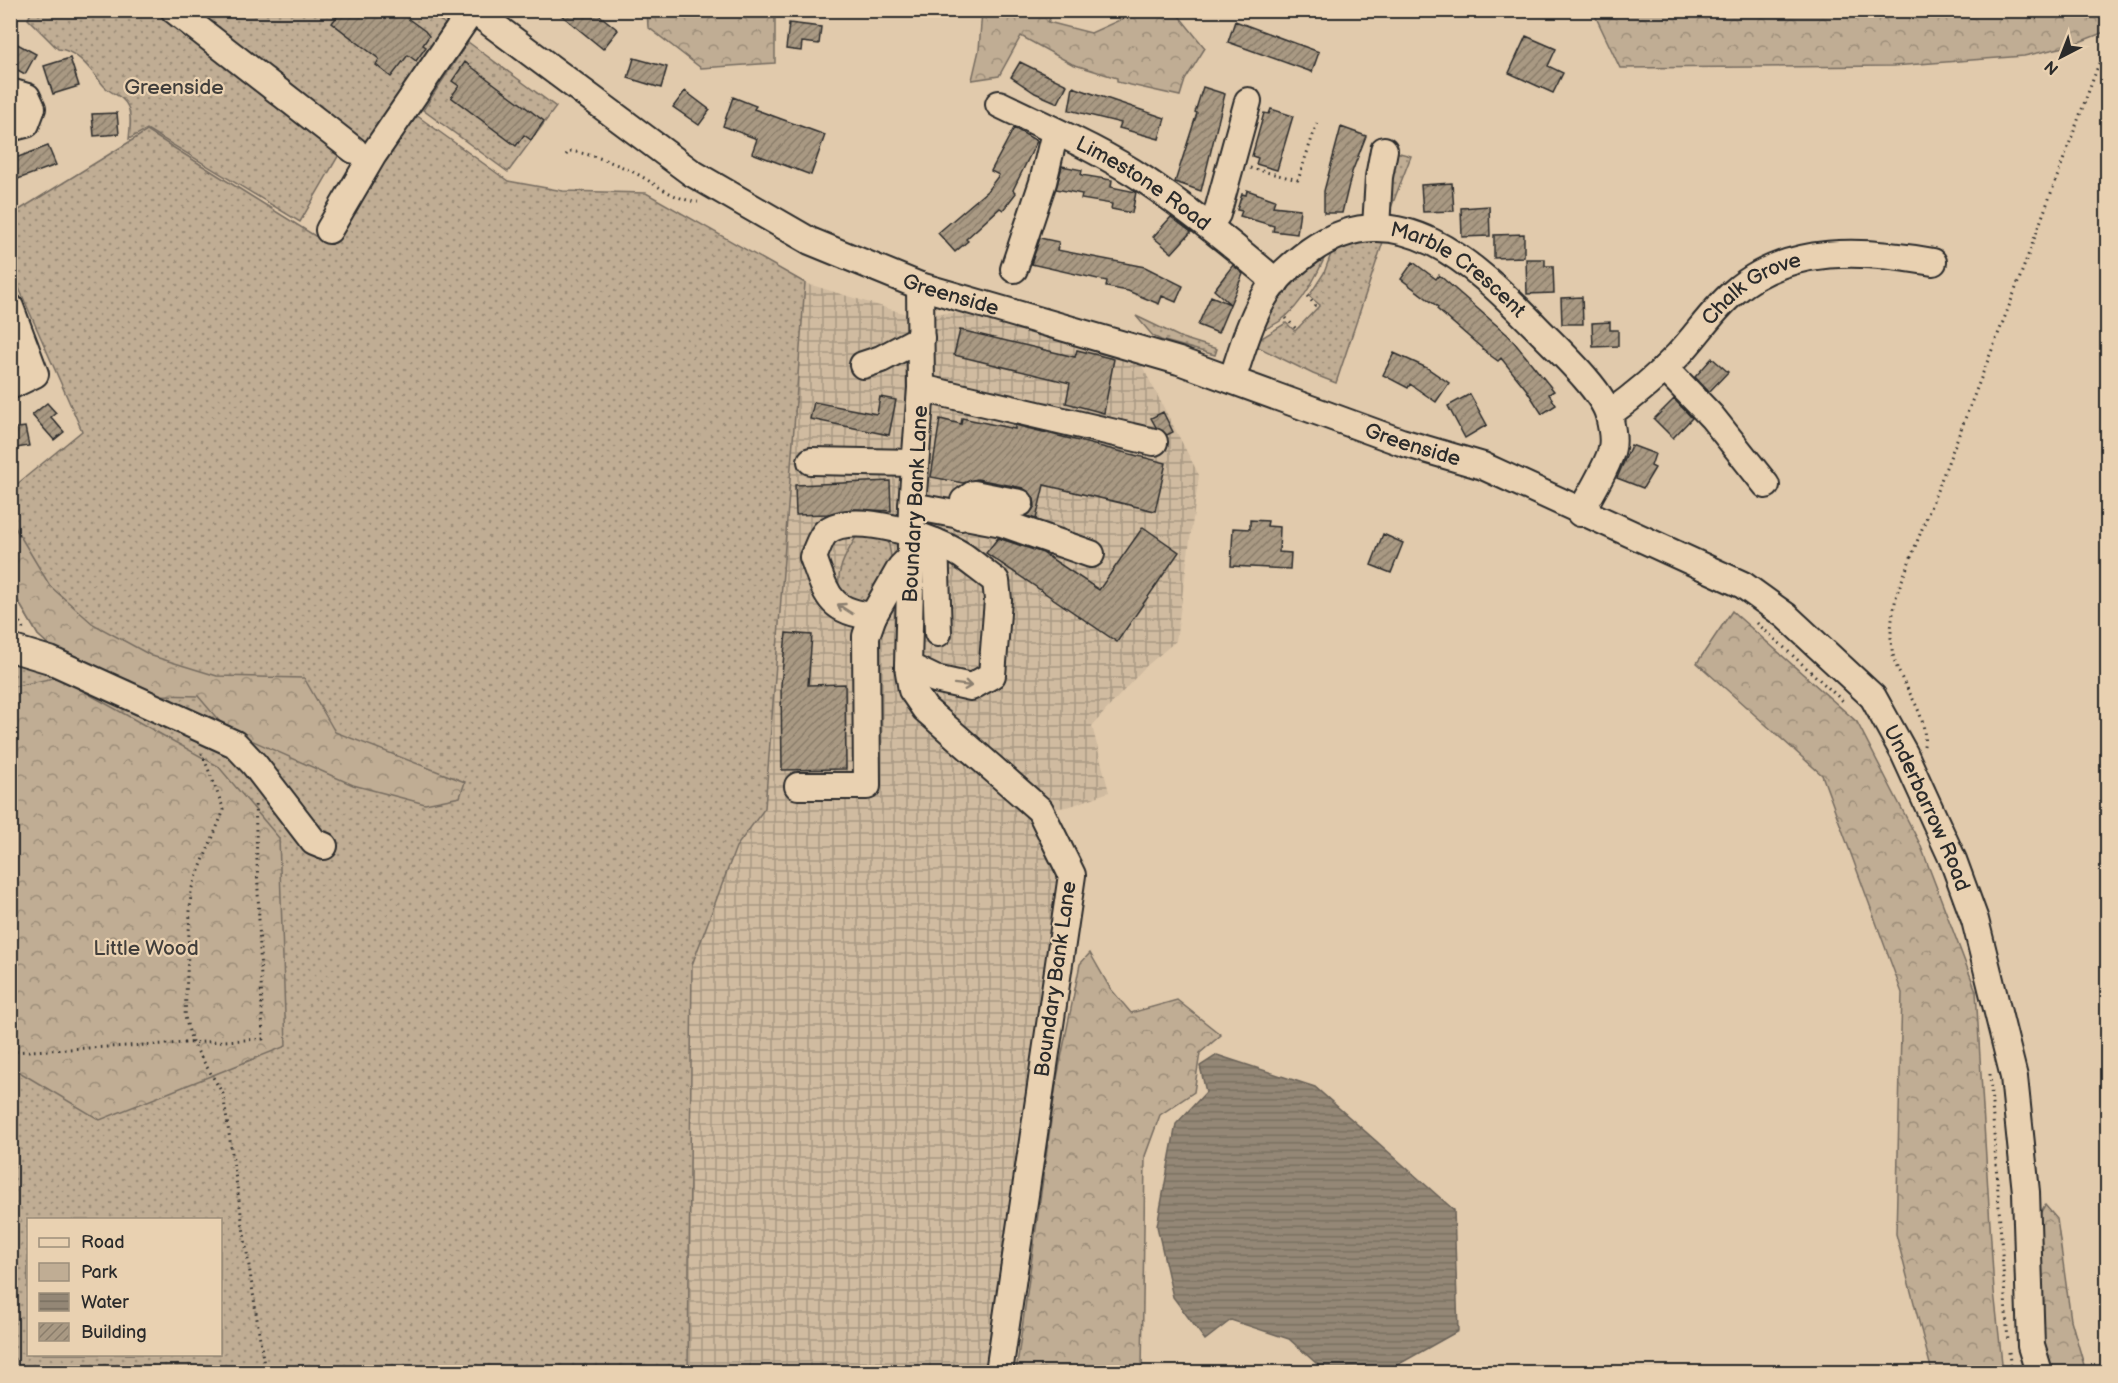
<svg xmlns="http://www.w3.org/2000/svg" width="2118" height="1383" font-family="'Balsamiq Sans',sans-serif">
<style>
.industrial{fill:url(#industrial-grid)}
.green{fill:url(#green-dots);stroke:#766c60;stroke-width:1.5;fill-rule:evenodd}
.forest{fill:url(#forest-crowns);stroke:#766c60;stroke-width:1.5}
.water{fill:url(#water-rules);stroke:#6a6258;stroke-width:1.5}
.building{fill:url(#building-hatch);stroke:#2b2b2b;stroke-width:1.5}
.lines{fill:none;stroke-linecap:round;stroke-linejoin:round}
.minor-casing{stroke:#2b2b2b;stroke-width:30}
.path{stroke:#2b2b2b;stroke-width:3;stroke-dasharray:1.5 4.5;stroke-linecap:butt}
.minor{stroke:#e9d1b1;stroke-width:26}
.oneway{stroke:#8a7e6e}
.labels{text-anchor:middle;stroke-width:4.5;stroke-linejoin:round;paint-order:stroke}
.park-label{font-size:21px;fill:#413e3b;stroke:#e9d1b1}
.street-label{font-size:21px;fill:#2b2b2b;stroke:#e9d1b1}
</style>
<defs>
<pattern id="industrial-grid" width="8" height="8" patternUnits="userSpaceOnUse" patternTransform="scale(1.5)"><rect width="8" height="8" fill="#d0bba0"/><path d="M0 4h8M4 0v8" fill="none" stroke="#a99883"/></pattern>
<pattern id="green-dots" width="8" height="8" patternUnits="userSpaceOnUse" patternTransform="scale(1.5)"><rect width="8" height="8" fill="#c0ad94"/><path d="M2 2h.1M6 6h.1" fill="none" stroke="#9c8d79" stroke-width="1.8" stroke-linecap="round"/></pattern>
<pattern id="forest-crowns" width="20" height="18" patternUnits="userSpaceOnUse" patternTransform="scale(1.5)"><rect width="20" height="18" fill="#c0ad94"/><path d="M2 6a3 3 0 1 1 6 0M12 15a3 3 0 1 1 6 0" fill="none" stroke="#9c8d79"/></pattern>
<pattern id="water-rules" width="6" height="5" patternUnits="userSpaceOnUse" patternTransform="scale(1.5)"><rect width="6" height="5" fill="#948776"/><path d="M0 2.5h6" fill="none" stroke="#796f61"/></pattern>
<pattern id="building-hatch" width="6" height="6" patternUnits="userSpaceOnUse" patternTransform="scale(1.5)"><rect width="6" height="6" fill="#a99983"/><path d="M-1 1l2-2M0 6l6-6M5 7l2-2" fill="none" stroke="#8a7d6b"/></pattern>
</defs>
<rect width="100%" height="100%" fill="#e1caac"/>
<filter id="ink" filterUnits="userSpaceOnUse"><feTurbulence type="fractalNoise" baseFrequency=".0167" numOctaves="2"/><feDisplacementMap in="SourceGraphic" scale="12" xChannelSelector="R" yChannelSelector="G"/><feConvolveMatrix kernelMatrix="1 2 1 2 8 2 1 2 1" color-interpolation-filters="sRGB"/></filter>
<g filter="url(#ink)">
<!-- industrial -->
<path class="industrial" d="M805,283L906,314L960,313L1141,364L1199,475L1176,641L1144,668L1092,726L1109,792L1071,806L1032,813L1064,879L992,1372H688L692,965L736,847L765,808Z"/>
<!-- green -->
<path class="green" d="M27,11H158L340,153L300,222L147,129L129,139C130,129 132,117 128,107C124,96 111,94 104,86C92,72 78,50 58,49L28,19L30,15Z
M183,11H428L445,24L363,152Z
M468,42L556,107L508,172L423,110Z
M416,115L508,181L563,191L646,193L805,283L765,808L736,847L692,965L688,1372H11L10,659L68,662L38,635L11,589V489L82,431L11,270V215L147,131L315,236H333ZM28,1220H220V1354H28Z
M1392,151L1411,156L1389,213Z
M1384,239L1336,383L1313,374L1252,344L1286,323L1295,331L1320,305L1309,296L1324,273L1331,254L1344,245Z
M1325,257C1313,284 1291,326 1258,330L1289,279Z
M1136,316L1182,338L1217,349L1215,355L1161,340L1153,336Z
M868,533L888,540L892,561L866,607L839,593C836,570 845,556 856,537Z"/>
<!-- forest -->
<path class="forest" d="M2107,10V31L2069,46L2024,56L1893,66L1620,68L1593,11Z
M647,11H775V63L701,68L648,27Z
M982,11H1054L1048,22L1091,33L1133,14L1134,11H1175L1205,48L1185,80L1180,96L1117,82V78L1072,64L1021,36L999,76L972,80L979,50Z
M10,519L50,586L93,624L152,656L217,676L304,678L335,732L465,782L460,797L425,804L353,785L226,729L198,696L159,695L68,662L38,635L11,589Z
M1732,611L1857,722L1920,844L1976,991L1994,1291L2003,1372H1932L1896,1234L1902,993L1822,775L1697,663Z
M58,677L218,766L279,838L286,1046L100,1120L11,1067V687Z
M1090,953L1110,988L1131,1013L1177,1000L1221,1035L1200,1053L1194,1092L1160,1115L1145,1156L1142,1372H1016L1057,1078L1080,964Z
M2045,1205L2057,1219L2071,1320L2086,1372H2049L2042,1348L2039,1215Z"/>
<!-- water -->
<path class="water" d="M1217,1055L1315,1087L1454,1210L1458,1331L1385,1372H1326L1289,1339L1231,1320L1205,1340L1173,1297L1157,1226L1176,1124L1206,1092L1200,1066Z"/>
<!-- building -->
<path class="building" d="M342,10H396L425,31L429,36L423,45L426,47L416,61L408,55L391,77L376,65L379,59L332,23Z
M555,10H593L618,30L603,49Z
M1235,21L1319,52L1312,72L1228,42Z
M789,23L821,27L819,44L802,42L801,51L786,49Z
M1526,36L1556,49L1548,66L1563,73L1553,93L1509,73Z
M10,40L36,54L25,74L10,66Z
M70,58L79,86L53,94L44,66Z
M634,58L667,67L661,88L628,78Z
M465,62L544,121L531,140L524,135L516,146L451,97L459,86L452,81Z
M1020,62L1067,85L1058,103L1035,93L1011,77Z
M1073,87L1165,118L1159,139L1119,128L1121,123L1069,110Z
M1203,87L1225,94L1201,191L1175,182L1197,113L1195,112Z
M685,91L710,110L699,125L673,107Z
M733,97L756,106L754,109L825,135L811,175L752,153L757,139L723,126Z
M1271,109L1293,116L1277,170L1256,164L1258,158L1252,156L1264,113L1269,114Z
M117,113L119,134L94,136L92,114Z
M1341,127L1366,136L1352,172L1342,213H1324V191Z
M1014,128L1037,141L1013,190L1016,193L1003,210L1000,208L966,239L968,241L955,252L938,233L987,191L999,175L991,171Z
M48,146L56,165L10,182V160Z
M1062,166L1082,170L1081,175L1112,180L1111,187L1136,192L1132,213L1111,209L1112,204L1081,199L1082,194L1056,189Z
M1452,183L1454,211L1423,212L1421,185Z
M1247,190L1275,200L1273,206L1300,209L1297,234L1273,231L1274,226L1240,216L1242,211L1237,210L1242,194L1246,195Z
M1489,206L1490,236L1462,237L1461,208Z
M1171,217L1191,232L1172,253L1153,237Z
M1524,234V257L1494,258V235Z
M1040,238L1059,242L1057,250L1145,267L1183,286L1176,302L1162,296L1159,304L1128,291L1106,287L1107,281L1031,264Z
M1526,259H1545V266H1553L1554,293L1527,294Z
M1413,262L1436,279L1439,275L1509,336L1554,391L1549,394L1556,405L1542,414L1526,389L1501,358L1498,361L1491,356L1437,309L1438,307L1401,279Z
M1233,265L1243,274L1218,333L1198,325L1211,296L1230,304L1214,290Z
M1582,297L1583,324H1562L1561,298Z
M1610,322V330H1618V346L1593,347L1592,323Z
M960,330L1075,357L1077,350L1114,359L1104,413L1066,403L1070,383L954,355Z
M1394,353L1427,368L1449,383L1436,402L1410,384L1408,388L1383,375Z
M1712,358L1728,372L1709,392L1695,377Z
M1470,394L1487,425L1465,438L1448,406Z
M880,397L896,400L889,435L810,419L814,402L877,414Z
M1674,399L1692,418L1673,438L1654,419Z
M47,403L56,413L51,417L64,432L54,440L32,415Z
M1163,412L1173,432L1167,435L1156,427L1151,418Z
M962,418L1015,429V425L1166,463L1155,511L1044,485L1036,519L1027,516L1035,506L1034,499L1023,488L977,479L963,483L931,477L940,419L961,424Z
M25,427L29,446L10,449V429Z
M1631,445L1655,454L1651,466L1655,468L1643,488L1617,478Z
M890,481L891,511L853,509L828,514L796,515L795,485Z
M1250,520L1268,521L1267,526L1280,527L1279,552L1291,553L1290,569L1231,566L1233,528L1250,529Z
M1143,527L1179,552L1117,642L986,553L998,538L1043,553L1099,590Z
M1383,534L1403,543L1391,573L1371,565Z
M786,633L812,635L808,685L845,684L846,769L782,770L781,685Z"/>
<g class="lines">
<!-- minor casing -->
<g class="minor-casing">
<g id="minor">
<path d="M174,10L354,150"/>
<path id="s1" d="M473,10L692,173L810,241L920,286L1179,361L1401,442L1483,466L1743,585L1786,616L1873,697L1904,753L1953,860L1975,920L2014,1077L2026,1192L2031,1346L2039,1372"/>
<path d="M10,92L27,97L32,108L26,124L10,128"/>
<path id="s2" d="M999,104C1048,128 1100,150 1145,180C1191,211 1234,246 1276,282"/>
<path d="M1209,226L1217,214L1248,101"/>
<path d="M1376,227L1379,177L1384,150"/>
<path d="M329,230L373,155L472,10"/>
<path d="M1014,269L1043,182L1055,132"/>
<path d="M920,286L921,388L912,506L908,666L912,690L925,709L1040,810L1072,875L999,1372"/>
<path d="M10,307L35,374L10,386"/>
<path d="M863,365L881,359L921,338"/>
<path d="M1665,368L1712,417L1766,485"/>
<path id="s3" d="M1232,380C1241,353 1249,324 1263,299C1274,279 1292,264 1310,251C1397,189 1475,265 1535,326C1554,346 1603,390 1609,416C1611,424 1614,439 1612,448C1610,462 1588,498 1580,513"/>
<path d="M921,388L1154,442"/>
<path id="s4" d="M1609,414C1634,396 1657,377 1678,355C1697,335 1712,311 1733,293C1788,244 1866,250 1933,262"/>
<path d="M811,461L915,463"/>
<path d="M912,506L1002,523L1091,554"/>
<path d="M962,517L964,501L974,494L1020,503"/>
<path d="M935,542L938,633"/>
<path d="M10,648L50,660L235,744L254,764L314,842L324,846"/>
<path d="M908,666L935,679L971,687L992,675L998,600L996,581C985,573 974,564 963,556C936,538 853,509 826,532C820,537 817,550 813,557C827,595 829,612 873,616L901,567L911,557"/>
<path d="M798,786H867L866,636L873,616"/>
</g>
</g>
<!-- path -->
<path class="path" d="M566,155L569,151C588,153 609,161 627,169C652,180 670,199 698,202
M1250,168L1298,180L1318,120
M1307,296L1317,307
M1286,318L1296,329
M10,607L25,631
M1757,623L1845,703
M1924,746C1929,708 1897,685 1892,649C1889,630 1893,612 1897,593L2013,296L2108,39
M202,753L224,810L191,890L185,1017L192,1042L223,1094L265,1372
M10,1052L263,1039L255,801
M1990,1074L2008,1342
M2009,1352L2011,1372"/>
<!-- minor -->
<use href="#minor" class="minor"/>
</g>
<!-- one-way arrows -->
<defs><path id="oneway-shaft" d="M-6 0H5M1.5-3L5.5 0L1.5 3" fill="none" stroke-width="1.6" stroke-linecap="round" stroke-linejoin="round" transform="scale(1.5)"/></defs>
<g class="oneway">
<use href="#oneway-shaft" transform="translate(845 609) rotate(-147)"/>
<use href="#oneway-shaft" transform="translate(963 685) rotate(7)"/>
</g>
</g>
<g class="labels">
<!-- park labels -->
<g class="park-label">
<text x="174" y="94">Greenside</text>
<text x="146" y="955">Little Wood</text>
</g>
<!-- street labels -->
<g class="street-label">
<text dy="7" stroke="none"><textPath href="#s2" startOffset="165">Limestone Road</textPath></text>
<text dy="7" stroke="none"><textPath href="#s3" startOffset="320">Marble Crescent</textPath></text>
<text dy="7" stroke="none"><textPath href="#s1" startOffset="560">Greenside</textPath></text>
<text dy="7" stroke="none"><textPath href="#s4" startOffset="192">Chalk Grove</textPath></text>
<text dy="7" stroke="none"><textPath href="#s1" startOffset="1046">Greenside</textPath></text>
<text transform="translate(915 504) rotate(-87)" y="7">Boundary Bank Lane</text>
<text dy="7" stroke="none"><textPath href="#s1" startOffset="1701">Underbarrow Road</textPath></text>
<text transform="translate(1055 979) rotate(-82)" y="7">Boundary Bank Lane</text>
</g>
</g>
<!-- margin -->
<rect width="2118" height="1383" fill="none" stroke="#e9d1b1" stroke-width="36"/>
<rect x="18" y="18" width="2082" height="1347" fill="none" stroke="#2b2b2b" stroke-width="2" filter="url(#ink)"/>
<!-- legend -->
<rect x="27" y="1218" width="195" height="138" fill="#e9d1b1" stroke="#9d8f7b" stroke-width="1.5"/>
<rect x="39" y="1238" width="30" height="9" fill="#e9d1b1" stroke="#9d8f7b" stroke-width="1.5"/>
<text x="81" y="1248" font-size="18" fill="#2b2b2b">Road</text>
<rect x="39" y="1263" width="30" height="18" fill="#c0ad94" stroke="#9d8f7b" stroke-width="1.5"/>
<text x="81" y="1278" font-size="18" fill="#2b2b2b">Park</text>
<rect x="39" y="1293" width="30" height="18" fill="url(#water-rules)" stroke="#9d8f7b" stroke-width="1.5"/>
<text x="81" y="1308" font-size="18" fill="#2b2b2b">Water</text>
<rect x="39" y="1323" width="30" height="18" fill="url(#building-hatch)" stroke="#9d8f7b" stroke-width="1.5"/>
<text x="81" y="1338" font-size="18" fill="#2b2b2b">Building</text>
<!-- north arrow -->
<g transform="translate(2061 57) rotate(222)" stroke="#e9d1b1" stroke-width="4.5" paint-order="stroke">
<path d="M0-4.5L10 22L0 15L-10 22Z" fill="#2b2b2b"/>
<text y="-9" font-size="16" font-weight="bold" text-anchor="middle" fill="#2b2b2b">N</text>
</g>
</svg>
